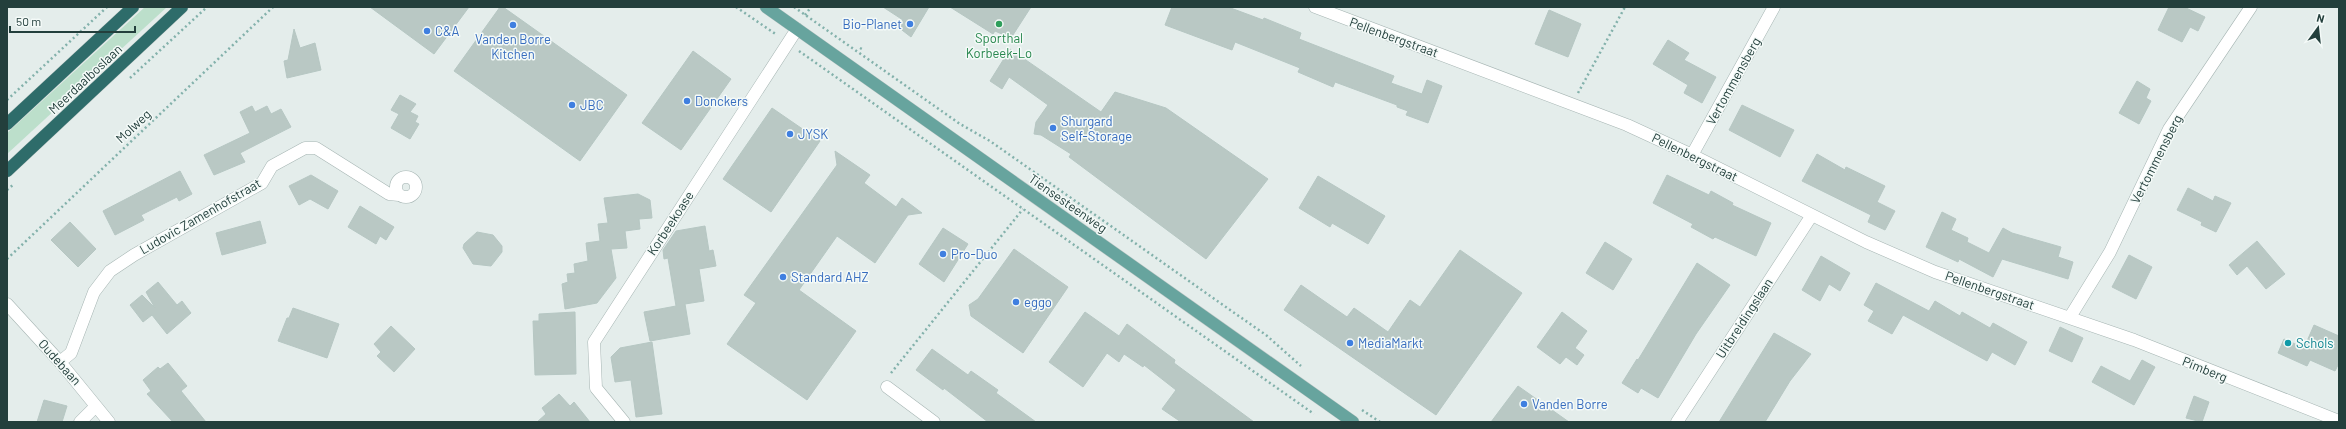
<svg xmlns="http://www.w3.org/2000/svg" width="2346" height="429" font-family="Barlow,sans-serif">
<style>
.green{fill:#bcdfcb}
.building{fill:#b9c8c4;stroke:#b6c7c3}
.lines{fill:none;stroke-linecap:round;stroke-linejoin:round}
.minor-casing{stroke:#a6b5b3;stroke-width:13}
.major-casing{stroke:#c1c9c8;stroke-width:13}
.highway-casing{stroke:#c1c9c8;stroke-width:13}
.path{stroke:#83b1ab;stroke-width:2.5;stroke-dasharray:2 3;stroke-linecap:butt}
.minor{stroke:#fff;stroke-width:12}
.major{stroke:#67a49e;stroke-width:12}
.highway{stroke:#2e6c6a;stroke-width:12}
.shop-dot{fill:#3f7fe0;stroke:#f4faf8;stroke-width:1.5}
.leisure-dot{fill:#2e9e5b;stroke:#f4faf8;stroke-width:1.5}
.culture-dot{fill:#0f9aa8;stroke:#f4faf8;stroke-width:1.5}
.labels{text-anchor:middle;stroke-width:3;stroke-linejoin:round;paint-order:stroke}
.shop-label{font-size:13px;fill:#366cbe;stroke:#f4faf8;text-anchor:start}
.street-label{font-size:13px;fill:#233f3c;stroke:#f4faf8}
.leisure-label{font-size:13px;fill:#27864d;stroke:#f4faf8}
.culture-label{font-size:13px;fill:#0d838f;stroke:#f4faf8;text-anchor:start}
</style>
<rect width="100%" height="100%" fill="#e4edeb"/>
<!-- green -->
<path class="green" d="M145,7H167L7,154V133Z"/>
<!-- building -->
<path class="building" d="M370,7H469L434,54Z
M500,7H503L627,95L580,161L454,71Z
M883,7H929L911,37L898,27L903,20Z
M950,7H1031L1011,38L995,31L993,34Z
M1172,7H1228L1263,20L1264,18L1301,33L1299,39L1394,76L1391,83L1422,94L1427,80L1442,86L1428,123L1406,115L1408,111L1397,107V105L1335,82L1333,87L1298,72L1300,68L1235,42L1232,50L1165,25Z
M2169,7H2184L2205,17L2198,31L2190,27L2182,42L2158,30Z
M1549,10L1581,24L1568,57L1535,44Z
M294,29L300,48L315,43L321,70L287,78L284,61L288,60Z
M1668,40L1689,53L1684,60L1716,77L1702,103L1684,93L1688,85L1653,64Z
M1010,49L1101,112L1115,92L1166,108L1268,179L1206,259L1069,157L1071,154L1041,135L1034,134L1036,122L1048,105L1009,77L1002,89L990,81Z
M693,51L731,79L681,150L642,123Z
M2137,81L2150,89L2146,98L2151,101L2139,124L2119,113Z
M400,95L416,104L410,112L418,116L415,122L419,124L410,139L391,128L399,114L391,110Z
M1742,105L1794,130L1780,157L1729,130Z
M252,106L255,112L267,106L271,114L281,109L291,127L240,153L245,162L214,175L204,155L250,133L240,112Z
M772,108L820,141L771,212L723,179Z
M835,151L870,175L864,183L896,207L902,198L922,213L908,215L875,263L837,236L799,290L856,331L807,400L727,344L756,303L744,295L837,165Z
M1817,154L1845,170L1846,167L1885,186L1877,202L1895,211L1885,230L1868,222L1871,215L1802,181Z
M180,171L192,194L179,201L177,197L141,215L144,220L115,235L103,211Z
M311,175L338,191L328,209L310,199L299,205L289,186Z
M1667,175L1709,195L1711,191L1733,203L1732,205L1771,223L1756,256L1715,237L1713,239L1691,227L1693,224L1653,203Z
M1318,176L1385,216L1368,244L1332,223L1330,227L1299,208Z
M2188,188L2213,201L2215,196L2231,203L2216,232L2201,225L2202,222L2177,210Z
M638,194L650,200L652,218L639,219L640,229L625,231L627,248L611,249L616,278L597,303L565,309L562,284L568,282L567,274L575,273L574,264L588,261L586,243L600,241L598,224L608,223L604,198Z
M360,206L394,227L386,240L380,236L376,244L348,227Z
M1942,212L1956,219L1951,230L1968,238L1967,242L1989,253L2003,228L2012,233L2061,247L2058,257L2073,262L2068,279L2002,259L1993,277L1959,259L1958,262L1926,247Z
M260,221L266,243L222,255L216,233Z
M70,222L96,249L78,267L51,240Z
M705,226L709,251L713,250L716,266L699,269L704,301L685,304L690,334L650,341L644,312L676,306L668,258L664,259L663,250L676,231Z
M943,228L968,244L944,282L919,264Z
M477,232L493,235L502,246V252L491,266L473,264L463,248L464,244Z
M2257,241L2285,274L2266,289L2247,266L2237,275L2229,265Z
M1605,242L1632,259L1613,290L1586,273Z
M1014,249L1068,287L1023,353L971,316L969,305L978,299Z
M1460,250L1522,293L1436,415L1284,310L1301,285L1347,317L1354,308L1388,332L1410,300L1420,307Z
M2129,255L2152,267L2136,299L2112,287Z
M1821,256L1850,273L1840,291L1829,284L1820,301L1802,290Z
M1697,263L1730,285L1696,334L1658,398L1641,388L1638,393L1622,383L1637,359L1638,360Z
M158,282L177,305L182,301L191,313L167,334L152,315L143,322L130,305L142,295L155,308L146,292Z
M1876,283L1929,311L1935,301L1960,316L1962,312L1990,328L1993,323L2027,342L2015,365L1992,352L1987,361L1903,315L1892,334L1868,321L1874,311L1864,305Z
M293,308L339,324L327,358L278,341L287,318H289Z
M575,312L576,374L535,375L533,321H539V314Z
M1085,312L1119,336L1127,324L1175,360L1174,363L1254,422H1181L1162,409L1176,390L1144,365L1143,367L1124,354L1119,362L1107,353L1083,387L1049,362Z
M1562,312L1587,331L1575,348L1584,355L1577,365L1566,357L1560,364L1537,347Z
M2314,325L2339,336V363L2335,371L2310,360L2307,366L2278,353L2284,339L2304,348Z
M391,326L415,349L394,372L377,356L381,352L374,344Z
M2060,327L2083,338L2072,362L2049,351Z
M1774,333L1811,354L1790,381L1765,422H1719Z
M652,342L662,414L636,417L631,380L615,382L611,357L620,348Z
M932,349L968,375L971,371L998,390L996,393L1036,422H988L944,388L943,390L916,370Z
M2142,360L2155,367L2134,405L2092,382L2101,366L2130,381Z
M168,363L187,386L181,391L206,422H173L147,394L151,391L143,380L158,367L160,369Z
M1518,386L1569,422H1491Z
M559,394L570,406L574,402L590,422H537L546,414L542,408Z
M2194,396L2209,402L2202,422L2186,418Z
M44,400L67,406L62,422H37Z"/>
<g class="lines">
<!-- minor casing -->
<g class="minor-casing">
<path id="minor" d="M1315,7L1627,125L1692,155L1866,242L1935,272L2134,340L2339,421
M1692,155L1774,7
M396 187a10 10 0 1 1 20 0a10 10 0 1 1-20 0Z
M7,304L60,362L109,422
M2070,317L2110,252L2169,129L2251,7
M60,362L71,353L94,292L110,271L134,255L262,183L272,166L305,148H316L389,194L399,195
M887,387L934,422
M80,422L96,406
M624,422L596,388L594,342L797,29
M1677,422L1812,215"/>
</g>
<!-- major casing -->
<g class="major-casing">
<path id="major" d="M766,7L1353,422"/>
</g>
<!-- highway casing -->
<g class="highway-casing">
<path id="highway" d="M7,124L133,7
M7,171L182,7"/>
</g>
<!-- path -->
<path class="path" d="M736,7L777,35
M794,7L960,124L990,141L1233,312L1266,335L1301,366
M805,15L811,7
M860,48L862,49
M799,51L1314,414
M130,78L207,7
M1578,93L1625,7
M7,100L107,7
M7,190L14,184
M7,259L273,7
M891,373L1023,209
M1362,410L1380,422"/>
<!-- minor -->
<use href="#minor" class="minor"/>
<!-- major -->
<use href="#major" class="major"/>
<!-- highway -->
<use href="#highway" class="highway"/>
</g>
<!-- markers -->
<g class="shop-dot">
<circle cx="910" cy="24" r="4"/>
<circle cx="513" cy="25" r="4"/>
<circle cx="427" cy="31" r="4"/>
<circle cx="687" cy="101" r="4"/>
<circle cx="572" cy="105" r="4"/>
<circle cx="1053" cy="128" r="4"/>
<circle cx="790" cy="134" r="4"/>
<circle cx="943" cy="254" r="4"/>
<circle cx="783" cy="277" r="4"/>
<circle cx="1016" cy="302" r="4"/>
<circle cx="1350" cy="343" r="4"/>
<circle cx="1524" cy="404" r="4"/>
</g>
<circle class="leisure-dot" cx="999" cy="24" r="4"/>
<circle class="culture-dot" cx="2288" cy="343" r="4"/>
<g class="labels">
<!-- shop labels -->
<g class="shop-label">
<text x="902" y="29" text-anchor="end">Bio-Planet</text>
<text x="435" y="36">C&amp;A</text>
<text x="513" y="44" text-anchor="middle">Vanden Borre<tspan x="513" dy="15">Kitchen</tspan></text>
<text x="695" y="106">Donckers</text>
<text x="580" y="110">JBC</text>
<text x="1061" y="126">Shurgard<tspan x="1061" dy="15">Self-Storage</tspan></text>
<text x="798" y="139">JYSK</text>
<text x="951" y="259">Pro-Duo</text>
<text x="791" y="282">Standard AHZ</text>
<text x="1024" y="307">eggo</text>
<text x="1358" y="348">MediaMarkt</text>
<text x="1532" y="409">Vanden Borre</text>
</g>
<!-- street labels -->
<g class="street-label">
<text transform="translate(1394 37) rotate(20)" y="5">Pellenbergstraat</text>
<text transform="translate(85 79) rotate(-43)" y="5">Meerdaalboslaan</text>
<text transform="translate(1733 81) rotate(-61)" y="5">Vertommensberg</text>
<text transform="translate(133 126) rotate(-43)" y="5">Molweg</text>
<text transform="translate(1695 157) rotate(26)" y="5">Pellenbergstraat</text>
<text transform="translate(2156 159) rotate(-63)" y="5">Vertommensberg</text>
<text transform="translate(1068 203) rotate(35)" y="5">Tiensesteenweg</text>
<text transform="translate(200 216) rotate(-30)" y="5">Ludovic Zamenhofstraat</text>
<text transform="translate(670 223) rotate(-57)" y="5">Korbeekoase</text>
<text transform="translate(1990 290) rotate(19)" y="5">Pellenbergstraat</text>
<text transform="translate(1744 318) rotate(-57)" y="5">Uitbreidingslaan</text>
<text transform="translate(60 362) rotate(48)" y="5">Oudebaan</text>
<text transform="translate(2205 369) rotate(22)" y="5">Pimberg</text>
</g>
<!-- leisure labels -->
<g class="leisure-label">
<text x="999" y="43">Sporthal<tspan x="999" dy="15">Korbeek-Lo</tspan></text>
</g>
<!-- culture labels -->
<g class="culture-label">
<text x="2296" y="348">Schols</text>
</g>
</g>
<!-- border -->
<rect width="2346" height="429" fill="none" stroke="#233f3c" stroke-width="16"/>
<!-- north arrow -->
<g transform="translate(2318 28) rotate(15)" stroke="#f4faf8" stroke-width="3" paint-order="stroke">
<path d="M0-3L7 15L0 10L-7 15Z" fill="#233f3c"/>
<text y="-6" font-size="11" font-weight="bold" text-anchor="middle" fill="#233f3c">N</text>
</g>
<!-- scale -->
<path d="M10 26v6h125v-6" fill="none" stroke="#233f3c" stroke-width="2"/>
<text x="16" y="26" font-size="12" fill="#233f3c" stroke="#f4faf8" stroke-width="3" paint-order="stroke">50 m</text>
</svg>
